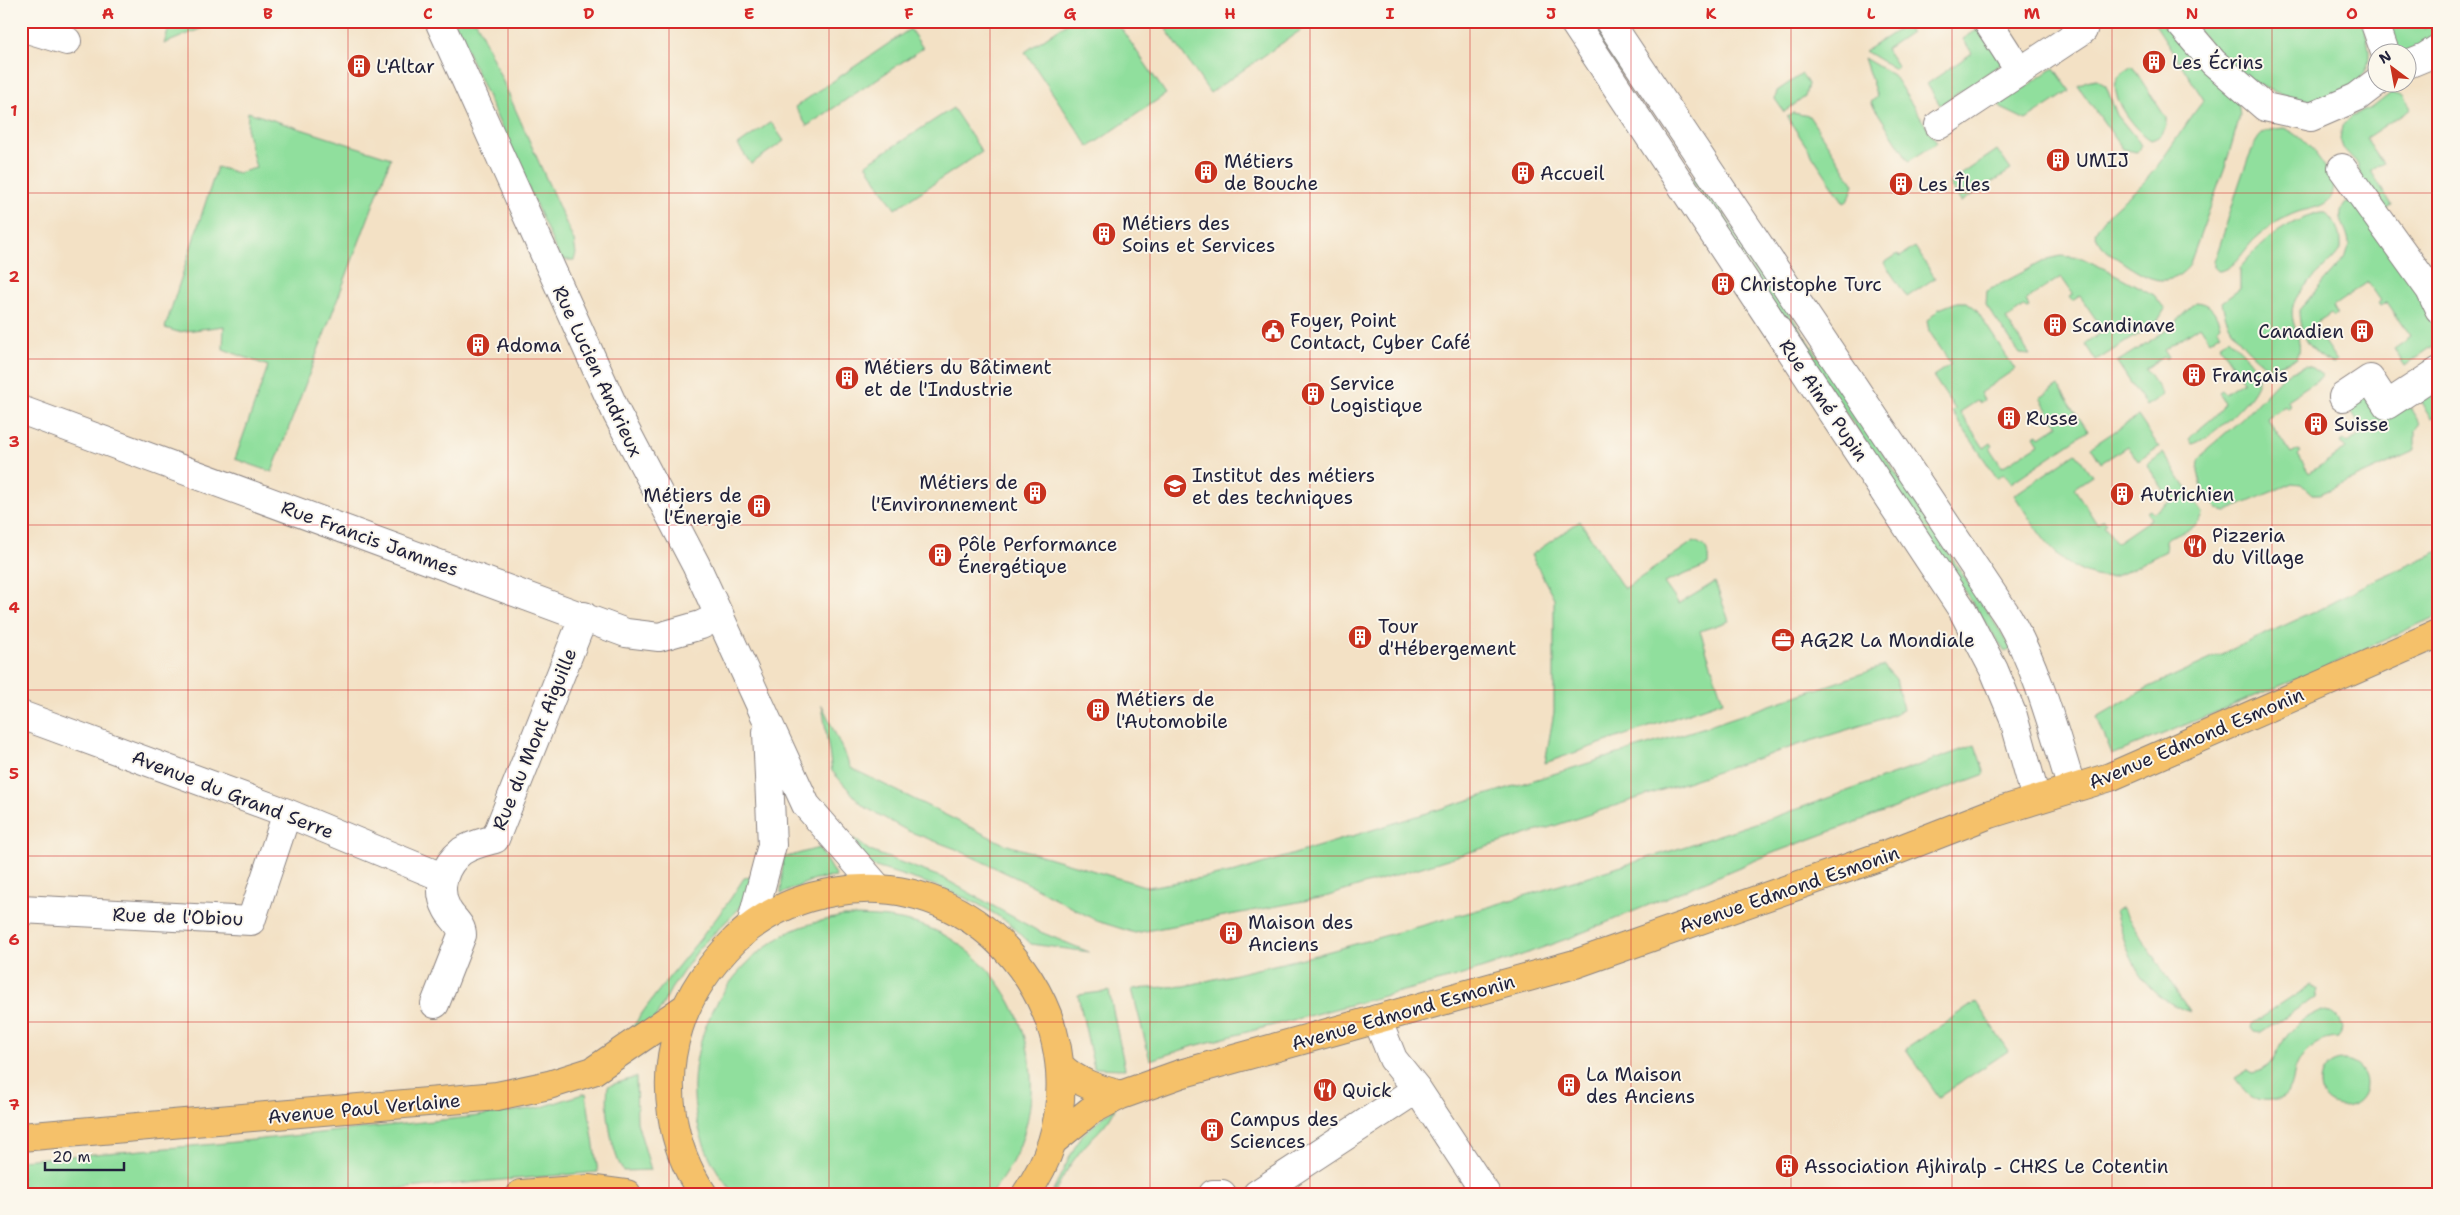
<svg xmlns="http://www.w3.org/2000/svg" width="2460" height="1215" font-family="'Shantell Sans',sans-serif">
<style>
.green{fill:#90df9d;stroke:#59806c}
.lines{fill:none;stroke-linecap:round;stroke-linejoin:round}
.minor-casing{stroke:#8a8280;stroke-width:30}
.major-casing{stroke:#8a8280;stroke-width:30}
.minor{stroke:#fff;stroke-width:28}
.major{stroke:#f5c16b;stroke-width:28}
.grid{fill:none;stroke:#d62828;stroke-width:1;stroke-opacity:0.55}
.labels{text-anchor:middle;stroke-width:4;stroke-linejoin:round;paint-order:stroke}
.poi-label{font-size:19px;fill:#22223b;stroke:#fbf7ec;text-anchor:start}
.street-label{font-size:19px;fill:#22223b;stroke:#fbf7ec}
.neatline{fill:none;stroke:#d62828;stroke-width:2}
.grid-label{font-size:16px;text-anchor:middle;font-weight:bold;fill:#d62828}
</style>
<rect width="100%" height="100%" fill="#fbf7ec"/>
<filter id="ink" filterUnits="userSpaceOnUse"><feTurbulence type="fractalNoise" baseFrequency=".02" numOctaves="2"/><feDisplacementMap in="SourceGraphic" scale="10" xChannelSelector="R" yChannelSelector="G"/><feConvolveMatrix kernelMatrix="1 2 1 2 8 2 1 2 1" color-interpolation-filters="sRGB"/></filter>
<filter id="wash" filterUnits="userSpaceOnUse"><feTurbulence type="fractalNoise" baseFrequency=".0096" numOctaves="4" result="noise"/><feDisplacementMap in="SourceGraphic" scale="20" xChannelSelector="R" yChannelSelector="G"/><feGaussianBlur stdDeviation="1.12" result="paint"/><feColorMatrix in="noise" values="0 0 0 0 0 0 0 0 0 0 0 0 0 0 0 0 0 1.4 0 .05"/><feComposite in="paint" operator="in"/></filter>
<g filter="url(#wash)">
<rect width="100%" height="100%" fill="#f3e1c5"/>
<!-- green -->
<path class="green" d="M171,21H219L164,44Z
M454,21H476L574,241L576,254L574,260H563L557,252Z
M1070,21H1116L1166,94L1089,147L1025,52Z
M1177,21H1314L1210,93L1166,29Z
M1586,21H1595L1646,101L1642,103Z
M2153,21H2167L2238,101L2240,116L2226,164L2189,266C2167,292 2144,277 2121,261C2110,254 2099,246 2095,233C2106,211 2128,199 2145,181C2168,155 2183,126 2204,100Z
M2188,21H2362C2370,45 2376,70 2352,85C2344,89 2337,96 2329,99C2310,105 2268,92 2253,81C2229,64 2209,41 2188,21Z
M2379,21H2419L2424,28L2434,21H2439V39L2405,52L2397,47Z
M1904,26L1911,32L1886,49L1898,67L1895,69L1865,51Z
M1980,28L2003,63L1940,105L1927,84L1972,53L1963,39Z
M910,29L923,48L807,126L795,107Z
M1864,58L1893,75L1937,143L1909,161L1871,102L1877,97Z
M2132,66L2166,118C2167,129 2162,137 2151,140C2137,132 2111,99 2116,82C2118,75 2126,70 2132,66Z
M2054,68L2070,91L2026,120L2001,108L1999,105Z
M1802,74L1808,84L1805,97L1784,112L1775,99L1777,91Z
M2096,79L2106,86L2117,115L2139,142L2141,146L2140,150L2136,152L2123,149L2078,86L2086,81Z
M2391,93L2403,96L2411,108L2366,138L2383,163L2371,171L2392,205L2380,213L2360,174L2358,164L2343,148L2340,139L2342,126L2351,116L2372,108Z
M953,108L982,152L895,209L866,164Z
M248,112L391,158L272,472L235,459L268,366L223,349L224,326L178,332L165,328L217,167L238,173L256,168L247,132Z
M1793,113L1809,116L1854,184L1849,200L1844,203L1787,117Z
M771,122L784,141L751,164L738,145Z
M2284,128C2307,137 2320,160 2334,180C2334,187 2334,196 2328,201C2320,208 2307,209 2298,212C2283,217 2267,228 2255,239C2244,249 2234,271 2218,271L2214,267V261C2225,236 2246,147 2262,134C2268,129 2276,129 2284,128Z
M1997,150L2011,170L1961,202L1949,183Z
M1695,176H1699L2012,649L2005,652L1692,181Z
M2352,201L2408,277L2439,323L2437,343L2405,366L2394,349L2411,337L2387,302L2380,306L2378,303L2381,301L2368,282L2333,306L2337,314L2334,316L2331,313L2313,325L2337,361L2333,363C2311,355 2299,334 2299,310L2346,256C2347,252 2349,247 2349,244C2348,227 2333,217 2346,202Z
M2320,213H2326C2337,222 2341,236 2340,250C2328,268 2298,286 2293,306C2288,325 2307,342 2296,359L2269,368C2249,353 2225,329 2222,302L2240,289V268C2262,241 2285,222 2320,213Z
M1915,247L1935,278L1907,297L1884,263L1898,254L1900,257Z
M2061,256L2082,258L2107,270L2154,295L2165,309L2157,322L2096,361L2085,344L2104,331L2080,296L2072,301L2069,297L2073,294L2061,277L2026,300L2029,307L2026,309L2024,307L2006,319L2030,355L2020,354L1986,305L1987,291L2048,259Z
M1957,302H1967L1975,308L2015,369L1980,393L1984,400L1979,403L1977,401L1960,412L1984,448L1991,443L1993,446L1990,449L2002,467L2039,444L2034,436L2038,434L2040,437L2058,425L2040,398L2058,386L2088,431L2011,483L2004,473L1997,478L1952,412L1955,409L1933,376L1951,364L1929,331L1927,321L1939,309Z
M2196,302C2211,303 2215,311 2220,325L2217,328L2221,333L2210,341L2200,326L2164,350L2169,358L2166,360L2163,357L2145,369L2163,395L2146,406L2117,362L2167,330Z
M2229,338C2238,349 2257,363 2258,378C2260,395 2207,442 2192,444L2189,439C2199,427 2218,417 2225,403L2219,392L2222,390L2225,393L2243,381L2219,345Z
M2305,366L2312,368L2323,376L2287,400L2291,406L2287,409L2285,406L2267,418L2291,454L2298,450L2301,452L2298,455L2309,473L2346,449L2341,442L2344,440L2347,443L2364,431L2347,404L2365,392L2383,418L2407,403L2420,424L2415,431V449L2413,452L2320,494H2312L2301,484L2292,483L2227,511L2217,509L2202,486L2198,472L2199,461L2207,449L2242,419L2281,378L2292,371Z
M2439,381V415L2431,418L2417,396Z
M2138,416L2159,447L2138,461L2128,446L2101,463L2091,447Z
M2076,453L2092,476L2074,488L2097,524L2104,519L2107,523L2104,525L2116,543L2151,519L2147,512L2150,510L2153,513L2171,501L2147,465L2163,453L2203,513C2202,528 2179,532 2167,538L2165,540L2166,551C2151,558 2125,574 2111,577C2106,578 2100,577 2096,576C2055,567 2036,527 2014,495Z
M1580,521L1624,589L1694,541C1707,546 1709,551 1708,565L1664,583L1679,604L1715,582L1729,621L1700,631L1723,701L1545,763L1554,712V598L1531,555Z
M2439,551V615L2321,669L2112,755L2097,717L2145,689L2316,611L2373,581Z
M1884,666L1896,679L1903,710L1882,719L1798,745L1554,826L1325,897L1135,933L1097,921L1025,882L956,849L908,831L863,806L832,771L822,705L851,768L1004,844L1148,887L1236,872L1712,725Z
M1975,745L1985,774L1773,853L1572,937L1511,959L1456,977L1194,1046L1150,1060L1132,989L1185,986L1312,956L1485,908L1677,849L1789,812Z
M853,838L870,851L943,878L1038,931L1089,952L1031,944L1008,922L978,904L943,888L866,864Z
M819,848L836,877L815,879L781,894L783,858Z
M757,876L749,899L701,946L671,989L654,1021L627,1036C661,980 710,934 744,878Z
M2121,907L2190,1012C2140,995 2129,957 2115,911Z
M843,916C879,916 914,918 946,936C1038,988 1060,1115 990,1194H735C663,1116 691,995 776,940C796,926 820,921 843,916Z
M2311,985L2317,989L2315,997L2261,1033L2254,1032L2251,1028L2252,1024Z
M1109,991L1125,1069L1094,1068L1078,995Z
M1976,1002L2008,1051L1939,1097L1906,1049Z
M2322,1010C2334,1013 2339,1016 2343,1028L2338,1038C2318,1039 2302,1050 2295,1070C2293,1078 2293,1086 2288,1092C2284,1098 2278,1100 2271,1101C2253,1103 2245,1092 2235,1078L2248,1070L2253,1073C2277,1069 2277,1044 2292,1029C2300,1020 2312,1015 2322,1010Z
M2320 1084a23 23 0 1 1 46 0a23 23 0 1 1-46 0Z
M636,1077L637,1122L651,1170L623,1171C611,1150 605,1109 608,1086Z
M586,1093L598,1172L335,1194H21V1160L216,1144L470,1117L539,1108Z
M1116,1106C1109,1125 1091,1137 1079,1153C1069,1166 1061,1179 1054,1194H1051L1080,1137Z"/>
</g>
<g filter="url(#ink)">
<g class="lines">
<!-- minor casing -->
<g class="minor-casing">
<path id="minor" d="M439,21L617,414L696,565L806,805L879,889
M1573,21L1963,611L1994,670L2013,716L2036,799
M1609,21L2008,617C2038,669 2054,732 2072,789
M1987,21L2020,72
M2178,21L2213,62L2265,107L2311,117L2357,97L2378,81
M2374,21L2385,52
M21,27L67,41
M2408,64L2425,57L2439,48
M1939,125L2083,30L2085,21
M2342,168L2430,290L2439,309
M2343,397L2370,379L2387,405L2439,371
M21,410L626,633L659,637L701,625L720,616
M21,715L287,813L442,877
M21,909L251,921L287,813
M751,925L772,845L767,732
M435,1004L462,935C462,924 452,919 447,909C436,889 444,865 462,851C471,845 484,842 495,839L584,616
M1377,1019L1393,1059L1417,1089L1486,1194
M1213,1194H1222
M1257,1194L1417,1089"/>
</g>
<!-- major casing -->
<g class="major-casing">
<path id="major" d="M1061,1067C1078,1083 1098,1089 1121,1095
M21,1137L497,1096L549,1085L593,1071L685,1008
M1053,1141L1090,1111L1121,1095L1180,1074L1575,964L1890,853L1990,814L2110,777L2439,633
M521,1194L590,1189L627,1194
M703,1194C670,1146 661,1082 679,1027C690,992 710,965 736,939C763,914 797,898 834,892C1002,862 1123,1055 1026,1194"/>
</g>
<!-- minor -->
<use href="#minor" class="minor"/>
<!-- major -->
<use href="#major" class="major"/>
</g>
</g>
<!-- grid -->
<path class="grid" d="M188,21V1194M348,21V1194M508,21V1194M669,21V1194M829,21V1194M990,21V1194M1150,21V1194M1310,21V1194M1470,21V1194M1631,21V1194M1791,21V1194M1952,21V1194M2112,21V1194M2272,21V1194M21,193H2439M21,359H2439M21,525H2439M21,690H2439M21,856H2439M21,1022H2439"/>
<!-- icons -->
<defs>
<g id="building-disc" transform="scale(1.25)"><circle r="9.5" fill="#c8321e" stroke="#fbf7ec"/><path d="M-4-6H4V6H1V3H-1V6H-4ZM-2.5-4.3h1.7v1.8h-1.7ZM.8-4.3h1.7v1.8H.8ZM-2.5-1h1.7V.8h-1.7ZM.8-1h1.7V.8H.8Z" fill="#fff"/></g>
<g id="civic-disc" transform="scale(1.25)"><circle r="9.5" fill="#c8321e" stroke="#fbf7ec"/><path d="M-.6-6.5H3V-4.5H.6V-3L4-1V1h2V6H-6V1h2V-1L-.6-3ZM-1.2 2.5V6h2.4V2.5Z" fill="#fff"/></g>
<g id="university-disc" transform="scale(1.25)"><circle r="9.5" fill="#c8321e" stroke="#fbf7ec"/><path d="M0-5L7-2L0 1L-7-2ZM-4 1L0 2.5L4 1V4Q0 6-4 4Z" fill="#fff"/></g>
<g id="restaurant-disc" transform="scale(1.25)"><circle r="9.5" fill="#c8321e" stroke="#fbf7ec"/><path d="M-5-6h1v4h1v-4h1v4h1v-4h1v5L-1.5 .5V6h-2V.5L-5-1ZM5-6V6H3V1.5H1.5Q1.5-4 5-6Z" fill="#fff"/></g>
<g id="office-disc" transform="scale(1.25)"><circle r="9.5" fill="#c8321e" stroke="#fbf7ec"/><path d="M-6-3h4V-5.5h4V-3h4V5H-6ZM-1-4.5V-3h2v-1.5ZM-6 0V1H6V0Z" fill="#fff"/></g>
</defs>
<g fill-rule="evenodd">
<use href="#building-disc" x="2154" y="62"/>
<use href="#building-disc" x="359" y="66"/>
<use href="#building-disc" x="2058" y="160"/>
<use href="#building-disc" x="1206" y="172"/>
<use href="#building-disc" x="1523" y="173"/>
<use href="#building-disc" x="1901" y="184"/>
<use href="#building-disc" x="1104" y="234"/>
<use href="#building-disc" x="1723" y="284"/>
<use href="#building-disc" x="2055" y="325"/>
<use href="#civic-disc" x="1273" y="331"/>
<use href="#building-disc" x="2362" y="331"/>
<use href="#building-disc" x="478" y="345"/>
<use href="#building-disc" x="2194" y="375"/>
<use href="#building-disc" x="847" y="378"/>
<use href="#building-disc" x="1313" y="394"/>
<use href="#building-disc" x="2009" y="418"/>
<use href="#building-disc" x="2316" y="424"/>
<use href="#university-disc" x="1175" y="486"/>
<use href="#building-disc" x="1035" y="493"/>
<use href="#building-disc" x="2122" y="494"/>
<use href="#building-disc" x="759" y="506"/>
<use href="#restaurant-disc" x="2195" y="546"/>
<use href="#building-disc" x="940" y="555"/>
<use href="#building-disc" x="1360" y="637"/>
<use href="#office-disc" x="1783" y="640"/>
<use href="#building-disc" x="1098" y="710"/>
<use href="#building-disc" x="1231" y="933"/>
<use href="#building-disc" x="1569" y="1085"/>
<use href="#restaurant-disc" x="1325" y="1090"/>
<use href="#building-disc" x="1212" y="1130"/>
<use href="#building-disc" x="1787" y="1166"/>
</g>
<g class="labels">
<!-- poi labels -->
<g class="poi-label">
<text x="2172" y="69">Les Écrins</text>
<text x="376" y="73">L'Altar</text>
<text x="2076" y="167">UMIJ</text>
<text x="1224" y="168">Métiers<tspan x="1224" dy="22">de Bouche</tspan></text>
<text x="1540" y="180">Accueil</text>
<text x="1918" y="191">Les Îles</text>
<text x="1122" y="230">Métiers des<tspan x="1122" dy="22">Soins et Services</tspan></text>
<text x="1740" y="291">Christophe Turc</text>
<text x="1290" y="327">Foyer, Point<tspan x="1290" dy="22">Contact, Cyber Café</tspan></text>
<text x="2072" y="332">Scandinave</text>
<text x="2344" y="338" text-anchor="end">Canadien</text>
<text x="496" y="352">Adoma</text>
<text x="864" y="374">Métiers du Bâtiment<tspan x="864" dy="22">et de l'Industrie</tspan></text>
<text x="2212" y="382">Français</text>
<text x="1330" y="390">Service<tspan x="1330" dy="22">Logistique</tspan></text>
<text x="2026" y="425">Russe</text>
<text x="2334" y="431">Suisse</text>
<text x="1192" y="482">Institut des métiers<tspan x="1192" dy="22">et des techniques</tspan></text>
<text x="1018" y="489" text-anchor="end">Métiers de<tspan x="1018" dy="22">l'Environnement</tspan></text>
<text x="2140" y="501">Autrichien</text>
<text x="742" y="502" text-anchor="end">Métiers de<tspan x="742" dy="22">l'Énergie</tspan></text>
<text x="2212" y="542">Pizzeria<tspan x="2212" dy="22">du Village</tspan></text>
<text x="958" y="551">Pôle Performance<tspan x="958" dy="22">Énergétique</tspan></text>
<text x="1378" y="633">Tour<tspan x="1378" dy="22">d'Hébergement</tspan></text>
<text x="1800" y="647">AG2R La Mondiale</text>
<text x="1116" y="706">Métiers de<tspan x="1116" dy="22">l'Automobile</tspan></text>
<text x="1248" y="929">Maison des<tspan x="1248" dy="22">Anciens</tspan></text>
<text x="1586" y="1081">La Maison<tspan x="1586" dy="22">des Anciens</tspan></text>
<text x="1342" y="1097">Quick</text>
<text x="1230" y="1126">Campus des<tspan x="1230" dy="22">Sciences</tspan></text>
<text x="1804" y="1173">Association Ajhiralp - CHRS Le Cotentin</text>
</g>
<!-- street labels -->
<g class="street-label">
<text transform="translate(598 371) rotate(65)" y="7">Rue Lucien Andrieux</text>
<text transform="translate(1824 400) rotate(56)" y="7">Rue Aimé Pupin</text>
<text transform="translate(370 538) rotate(20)" y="7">Rue Francis Jammes</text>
<text transform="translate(2196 738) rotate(-23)" y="7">Avenue Edmond Esmonin</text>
<text transform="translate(534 739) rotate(-68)" y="7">Rue du Mont Aiguille</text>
<text transform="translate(233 794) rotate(21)" y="7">Avenue du Grand Serre</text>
<text transform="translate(1789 889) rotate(-19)" y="7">Avenue Edmond Esmonin</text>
<text transform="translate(178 916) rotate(2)" y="7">Rue de l'Obiou</text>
<text transform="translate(1403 1012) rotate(-16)" y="7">Avenue Edmond Esmonin</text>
<text transform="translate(364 1108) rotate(-5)" y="7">Avenue Paul Verlaine</text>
</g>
</g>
<!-- margin -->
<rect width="2460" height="1215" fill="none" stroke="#fbf7ec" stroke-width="55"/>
<!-- north arrow -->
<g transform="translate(2392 68) rotate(328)"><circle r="24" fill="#fbf7ec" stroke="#a4a2a5"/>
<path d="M0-4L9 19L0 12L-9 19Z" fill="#c8321e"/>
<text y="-8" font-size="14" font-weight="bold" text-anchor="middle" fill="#22223b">N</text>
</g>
<!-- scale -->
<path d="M45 1162v8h79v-8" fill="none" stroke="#22223b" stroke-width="2.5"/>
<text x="52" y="1162" font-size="15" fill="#22223b" stroke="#fbf7ec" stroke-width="4" paint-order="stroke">20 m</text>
<rect x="28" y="28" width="2404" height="1160" class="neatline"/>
<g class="grid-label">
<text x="108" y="19">A</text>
<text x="268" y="19">B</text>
<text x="428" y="19">C</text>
<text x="589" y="19">D</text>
<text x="749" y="19">E</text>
<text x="909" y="19">F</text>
<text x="1070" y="19">G</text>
<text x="1230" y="19">H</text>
<text x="1390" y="19">I</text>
<text x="1551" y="19">J</text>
<text x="1711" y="19">K</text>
<text x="1871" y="19">L</text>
<text x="2032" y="19">M</text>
<text x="2192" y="19">N</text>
<text x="2352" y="19">O</text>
<text x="14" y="116">1</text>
<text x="14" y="282">2</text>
<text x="14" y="447">3</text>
<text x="14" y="613">4</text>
<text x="14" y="779">5</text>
<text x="14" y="945">6</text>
<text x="14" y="1110">7</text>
</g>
</svg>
